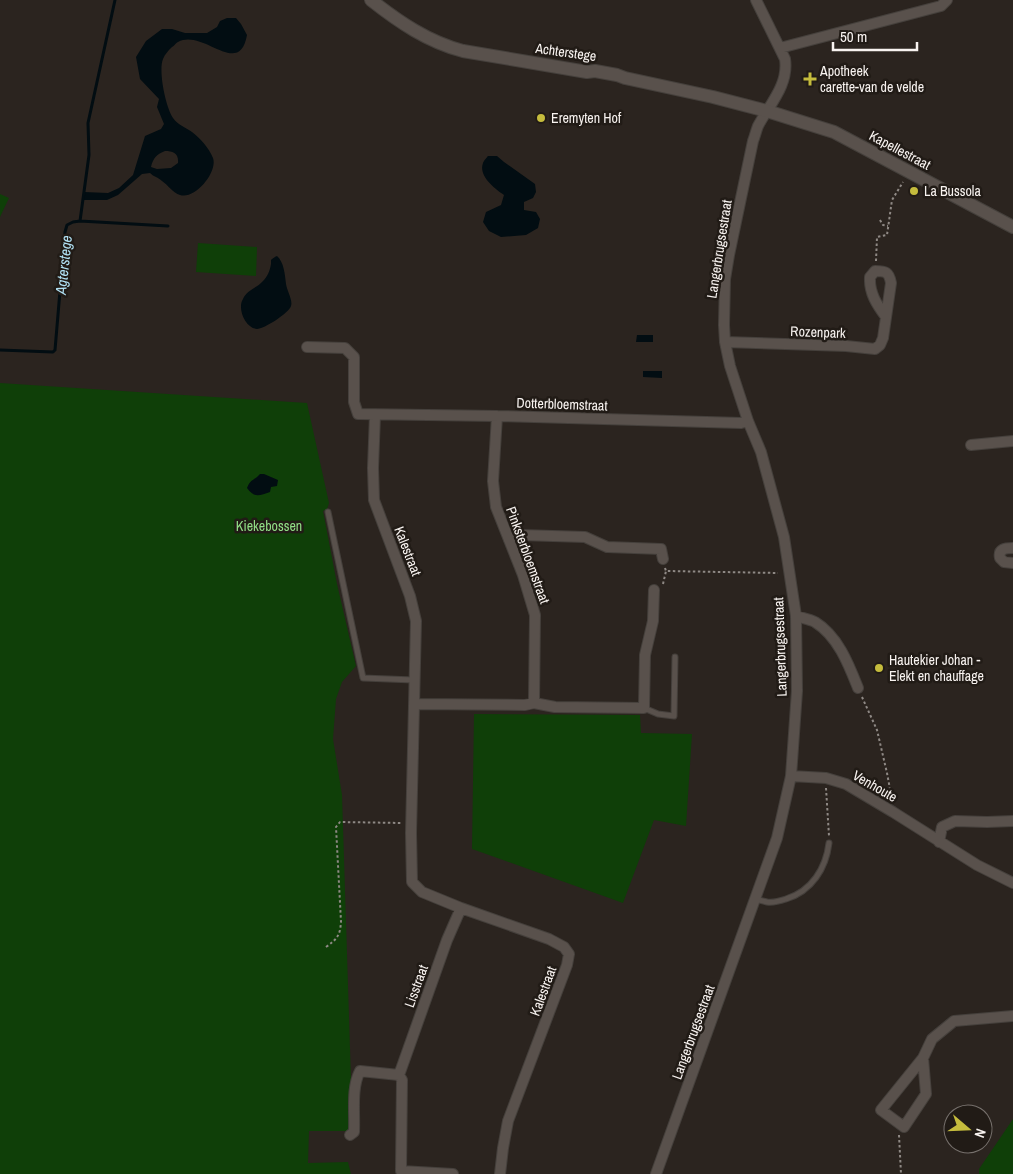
<svg xmlns="http://www.w3.org/2000/svg" width="1013" height="1174" font-family="'Archivo Narrow',sans-serif">
<style>
.green{fill:#0f3f08}
.water{fill:#020d12;fill-rule:evenodd}
.lines{fill:none;stroke-linecap:round;stroke-linejoin:round}
.stream{stroke:#020d12;stroke-width:3}
.service-casing{stroke:#45403c;stroke-width:7}
.minor-casing{stroke:#45403c;stroke-width:12}
.tertiary-casing{stroke:#45403c;stroke-width:14}
.path{stroke:#8f8985;stroke-width:2;stroke-dasharray:2.5 2.5;stroke-linecap:butt}
.service{stroke:#59514c;stroke-width:5}
.minor{stroke:#59514c;stroke-width:10}
.tertiary{stroke:#59514c;stroke-width:12}
.poi-dot{fill:#c5bc3d;stroke:#211b16;stroke-width:2}
.labels{text-anchor:middle;stroke-width:5;stroke-linejoin:round;paint-order:stroke}
.street-label{font-size:14px;fill:#f8f3f0;stroke:#211b16}
.poi-label{font-size:14px;fill:#f8f3f0;stroke:#211b16;text-anchor:start}
.park-label{font-size:14px;fill:#91de86;stroke:#211b16}
.water-label{font-size:15px;font-style:italic;fill:#b1e1f4;stroke:#211b16}
</style>
<rect width="100%" height="100%" fill="#2b241f"/>
<!-- green -->
<path class="green" d="M0,194L9,198L0,217Z
M198,243L257,247L256,276L196,272Z
M0,383L307,403L329,503L327,509L323,511L337,584L356,666L342,682L336,699L333,739L342,795L352,1112L348,1131H309L308,1163L348,1162L351,1174H0Z
M474,714L640,715L641,733L692,734L686,826L654,820L623,903L472,849Z
M1013,1119V1174H979V1169Z"/>
<!-- water -->
<path class="water" d="M227,18H236L241,24L247,35C239,79 203,28 178,42C177,42 173,47 172,47C168,51 165,54 163,59C158,71 166,108 173,118C178,125 185,127 192,132C200,138 209,148 213,158C218,172 195,200 180,195C173,193 168,185 162,181C158,177 154,177 150,173L142,174L118,195L107,200H83L84,192L108,193L119,188L133,175L145,136L161,129L164,124L157,107L159,99L140,79L136,57L146,41L162,29H172L185,33H207L217,27L220,21ZM165,151C173,151 179,153 178,163L171,168L157,169L151,167C153,158 157,154 165,151Z
M488,156H497L504,162L535,184L536,192L533,198L524,202V210L536,212L540,219L538,228L526,235L501,237L489,231L483,222L486,212L501,205L504,195C495,189 478,176 483,163C483,162 487,157 488,156Z
M277,256C284,262 285,275 286,284C287,291 293,300 291,306C289,313 264,329 257,329C245,328 237,308 243,299C247,290 257,288 263,281C267,277 270,271 271,264C271,263 271,262 271,260C272,259 276,256 277,256Z
M637,335H653V342H636Z
M643,371H662V378L643,377Z
M260,474H264L278,480L277,486L271,487L270,492C260,495 255,499 247,488C251,478 254,481 260,474Z"/>
<g class="lines">
<!-- stream -->
<path class="stream" d="M80,221L89,155L88,123L115,0
M0,350L53,352L55,350L65,232L67,225L73,222L80,221L168,226"/>
<!-- service casing -->
<g class="service-casing">
<path id="service" d="M328,512L363,678L414,680
M644,708L658,714L674,716L675,657
M755,899C759,900 763,901 767,902C773,903 780,901 786,899C812,891 826,868 829,843"/>
</g>
<!-- minor casing -->
<g class="minor-casing">
<path id="minor" d="M780,48L941,6L947,0
M725,342L846,346L875,349L880,345L883,338L891,283C889,272 886,271 875,271L870,277C869,293 877,305 886,317
M307,347L345,348L354,357V402L358,414L497,416L741,423L748,421
M375,415L373,468L374,500L410,596L416,621L411,833L412,882L422,892L461,908L549,939L564,947L569,954L567,965L508,1121L503,1148L500,1174
M971,445L1013,441
M509,540L521,535L585,537L607,547L661,549L663,559
M1013,548C1005,548 998,549 1000,558L1004,562L1013,563
M796,616C802,618 809,619 815,622C838,636 849,665 858,688
M534,703L555,707L644,708L645,655L653,621L654,590
M415,704L525,705L534,703L535,615L523,575L496,507L493,481L497,416
M791,776L826,778L846,784L893,812L977,865L1013,883
M939,842L942,827L955,821L987,822L1013,821
M923,1058L926,1094L904,1127L881,1110L923,1058L932,1039L954,1021L1013,1016
M350,1135L354,1132C355,1113 351,1088 360,1071L399,1075
M453,1174L401,1171L402,1080L399,1075L447,940L461,908
M656,1174L777,838L791,776L797,691L796,616L784,537L761,452L748,421L730,366L725,342L724,325L725,279L729,255L753,141C755,136 756,131 758,126C769,105 789,85 785,59L756,0"/>
</g>
<!-- tertiary casing -->
<g class="tertiary-casing">
<path id="tertiary" d="M371,0C399,22 428,42 463,51L587,72L595,71L617,75L625,78L713,97L767,111L834,132L1013,227"/>
</g>
<!-- path -->
<path class="path" d="M880,220L883,225L888,226
M876,261L877,237L887,235L892,200L903,182
M665,568L666,571L778,573
M663,584L666,571
M862,697L877,730L887,773L892,800
M826,788L829,836
M326,947C337,939 340,936 341,922L336,827L340,822L402,823
M899,1135L901,1174"/>
<!-- service -->
<use href="#service" class="service"/>
<!-- minor -->
<use href="#minor" class="minor"/>
<!-- tertiary -->
<use href="#tertiary" class="tertiary"/>
</g>
<!-- markers -->
<g class="poi-dot">
<path d="M807.5 71.5h5v5h5v5h-5v5h-5v-5h-5v-5h5z"/>
<circle cx="541" cy="118" r="5"/>
<circle cx="914" cy="191" r="5"/>
<circle cx="879" cy="668" r="5"/>
</g>
<g class="labels">
<!-- street labels -->
<g class="street-label">
<text transform="translate(566 52) rotate(8)" y="5">Achterstege</text>
<text transform="translate(900 150) rotate(28)" y="5">Kapellestraat</text>
<text transform="translate(719 249) rotate(-81)" y="5">Langerbrugsestraat</text>
<text transform="translate(818 332) rotate(2)" y="5">Rozenpark</text>
<text transform="translate(562 404) rotate(2)" y="5">Dotterbloemstraat</text>
<text transform="translate(408 551) rotate(69)" y="5">Kalestraat</text>
<text transform="translate(528 555) rotate(70)" y="5">Pinksterbloemstraat</text>
<text transform="translate(780 647) rotate(-92)" y="5">Langerbrugsestraat</text>
<text transform="translate(875 786) rotate(30)" y="5">Venhoute</text>
<text transform="translate(416 986) rotate(-70)" y="5">Lisstraat</text>
<text transform="translate(543 991) rotate(-70)" y="5">Kalestraat</text>
<text transform="translate(693 1032) rotate(-70)" y="5">Langerbrugsestraat</text>
</g>
<!-- poi labels -->
<g class="poi-label">
<text x="820" y="76">Apotheek<tspan x="820" dy="16">carette-van de velde</tspan></text>
<text x="551" y="123">Eremyten Hof</text>
<text x="924" y="196">La Bussola</text>
<text x="889" y="665">Hautekier Johan -<tspan x="889" dy="16">Elekt en chauffage</tspan></text>
</g>
<!-- park labels -->
<g class="park-label">
<text x="269" y="531">Kiekebossen</text>
</g>
<!-- water labels -->
<g class="water-label">
<text transform="translate(64 265) rotate(-84)" y="5">Agterstege</text>
</g>
</g>
<!-- north arrow -->
<g transform="translate(968 1129) rotate(109)"><circle r="24" fill="#211b16" stroke="#77716d"/>
<path d="M0-4L9 19L0 12L-9 19Z" fill="#c5bc3d"/>
<text y="-8" font-size="14" font-weight="bold" text-anchor="middle" fill="#f8f3f0">N</text>
</g>
<!-- scale -->
<path d="M833 42v8h84v-8" fill="none" stroke="#f8f3f0" stroke-width="2.5"/>
<text x="840" y="42" font-size="15" fill="#f8f3f0" stroke="#211b16" stroke-width="4" paint-order="stroke">50 m</text>
</svg>
